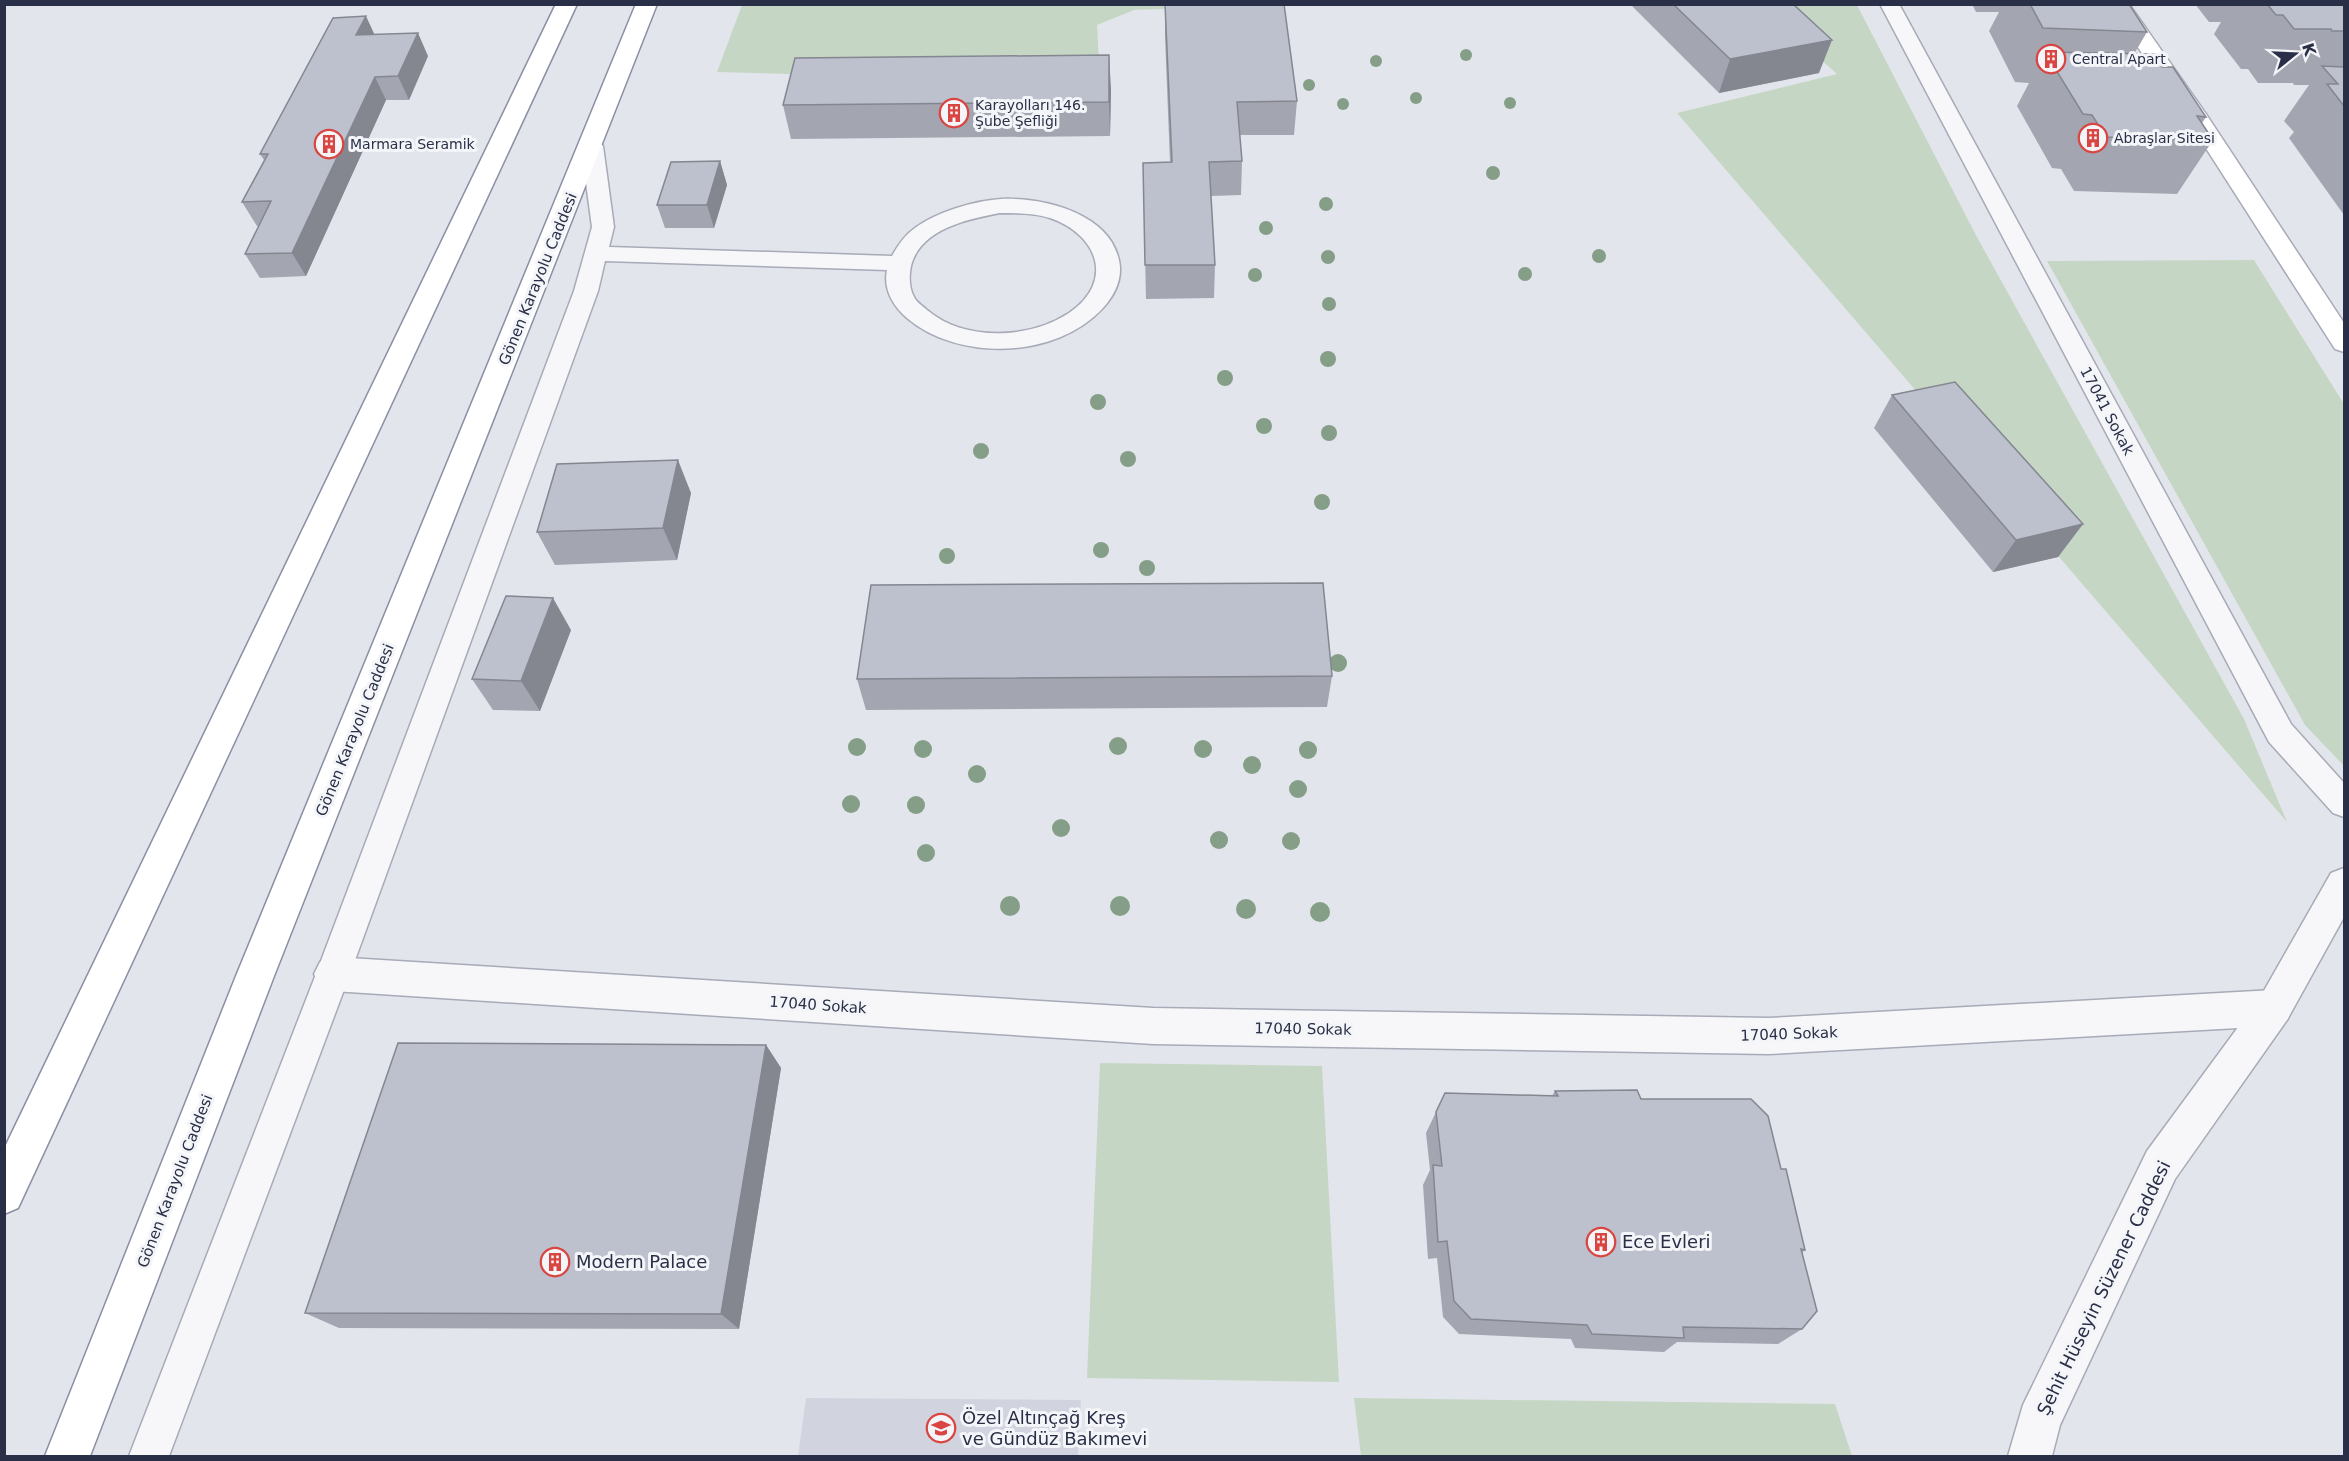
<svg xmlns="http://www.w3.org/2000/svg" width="2349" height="1461" font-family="'DejaVu Sans',sans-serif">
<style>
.built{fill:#d1d4df}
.green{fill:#c5d7c4}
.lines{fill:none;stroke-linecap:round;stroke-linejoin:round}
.service-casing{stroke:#a7abb7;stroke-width:3}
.minor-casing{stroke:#a7abb7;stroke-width:3}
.tertiary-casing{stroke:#a7abb7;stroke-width:3}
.secondary-casing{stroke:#a7abb7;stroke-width:3}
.trunk-casing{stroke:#8a8fa4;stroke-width:3}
.service{fill:#f7f7fa;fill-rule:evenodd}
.minor{fill:#f7f7fa;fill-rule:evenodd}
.tertiary{fill:#f7f7fa;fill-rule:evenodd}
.secondary{fill:#fff;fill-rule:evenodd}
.trunk{fill:#fff;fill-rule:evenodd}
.tree{fill:#849e88}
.wall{fill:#a3a5b0}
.shaded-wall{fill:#848690}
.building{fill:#bdc0cd;stroke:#848690;stroke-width:1.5}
.labels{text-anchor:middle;stroke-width:6;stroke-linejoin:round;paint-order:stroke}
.far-poi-label{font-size:14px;fill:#292f46;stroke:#f4f5f9;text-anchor:start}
.street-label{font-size:15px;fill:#292f46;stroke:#f4f5f9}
.near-poi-label{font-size:18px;fill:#292f46;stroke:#f4f5f9;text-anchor:start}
.near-street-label{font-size:18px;fill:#292f46;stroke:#f4f5f9}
</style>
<rect width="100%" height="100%" fill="#e3e5ec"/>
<!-- built -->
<path class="built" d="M806,1398L1081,1400L1078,1456H798Z"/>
<!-- green -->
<path class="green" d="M742,5H1259L1134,10L1097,25L1100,83L717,72Z
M1759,5H1857L1978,239L2244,719L2287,822L1677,113L1837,74Z
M2254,260L2344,404V766L2305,725L2047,261Z
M1100,1063L1322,1066L1339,1382L1087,1378Z
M1354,1398L1835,1404L1852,1456H1361Z"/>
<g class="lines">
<!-- service casing -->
<g class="service-casing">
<path id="service" d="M1880,4H1899L2291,724L2344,783V817L2333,813L2269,742Z
M592,140L599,142L603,146L614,227L609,247L892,256C898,245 905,235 915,228C937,212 973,201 1001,199C1044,197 1115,214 1120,267C1121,282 1113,297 1103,308C1056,359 959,362 907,318C893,306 883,289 887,270L605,261L598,291L350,974L169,1456H129L316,974L574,291L592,227L581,146L585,142ZM1000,213C1016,213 1034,213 1050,218C1097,234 1116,281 1069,313C1029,339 965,342 927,310C923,306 917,303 914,297C909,288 909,276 911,266C920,229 968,219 1000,213Z"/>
</g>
<!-- minor casing -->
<g class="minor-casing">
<path id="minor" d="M333,957L1153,1008L1769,1018L2274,990L2287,996L2293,1008L2287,1020L2274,1026L1769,1054L1153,1044L333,991L320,986L314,974L320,962Z"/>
</g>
<!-- tertiary casing -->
<g class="tertiary-casing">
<path id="tertiary" d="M2344,868V917L2287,1020L2175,1179L2060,1425L2052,1456H2008L2023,1405L2147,1151L2261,996L2331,873Z"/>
</g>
<!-- secondary casing -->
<g class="secondary-casing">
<path id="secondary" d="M2108,4H2129L2206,114L2344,323V352L2335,349L2184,114Z"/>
</g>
<!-- trunk casing -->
<g class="trunk-casing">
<path id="trunk" d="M556,4H577L18,1208L4,1214V1149Z
M636,4H657L274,976L90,1456H45L236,976Z"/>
</g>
<!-- service -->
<use href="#service" class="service"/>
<!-- minor -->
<use href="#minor" class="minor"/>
<!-- tertiary -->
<use href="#tertiary" class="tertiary"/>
<!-- secondary -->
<use href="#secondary" class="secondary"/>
<!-- trunk -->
<use href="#trunk" class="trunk"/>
</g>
<!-- trees -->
<g class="tree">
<circle cx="1466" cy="55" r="6"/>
<circle cx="1376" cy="61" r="6"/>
<circle cx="1309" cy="85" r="6"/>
<circle cx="1416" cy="98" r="6"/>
<circle cx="1510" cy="103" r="6"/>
<circle cx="1343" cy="104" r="6"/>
<circle cx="1493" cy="173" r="7"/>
<circle cx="1326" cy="204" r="7"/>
<circle cx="1266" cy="228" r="7"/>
<circle cx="1599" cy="256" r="7"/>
<circle cx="1328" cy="257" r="7"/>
<circle cx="1525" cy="274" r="7"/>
<circle cx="1255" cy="275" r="7"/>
<circle cx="1329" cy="304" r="7"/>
<circle cx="1328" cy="359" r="8"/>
<circle cx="1225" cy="378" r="8"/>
<circle cx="1098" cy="402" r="8"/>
<circle cx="1264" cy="426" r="8"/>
<circle cx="1329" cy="433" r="8"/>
<circle cx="981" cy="451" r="8"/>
<circle cx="1128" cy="459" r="8"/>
<circle cx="1322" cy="502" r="8"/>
<circle cx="1101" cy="550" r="8"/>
<circle cx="947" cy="556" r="8"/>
<circle cx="1147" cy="568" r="8"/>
<circle cx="1338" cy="663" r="9"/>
<circle cx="1118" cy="746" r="9"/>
<circle cx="857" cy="747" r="9"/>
<circle cx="923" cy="749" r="9"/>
<circle cx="1203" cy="749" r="9"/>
<circle cx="1308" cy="750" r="9"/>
<circle cx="1252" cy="765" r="9"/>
<circle cx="977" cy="774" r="9"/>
<circle cx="1298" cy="789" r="9"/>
<circle cx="851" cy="804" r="9"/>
<circle cx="916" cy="805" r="9"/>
<circle cx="1061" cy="828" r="9"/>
<circle cx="1219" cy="840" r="9"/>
<circle cx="1291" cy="841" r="9"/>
<circle cx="926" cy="853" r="9"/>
<circle cx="1010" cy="906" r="10"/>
<circle cx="1120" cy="906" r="10"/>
<circle cx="1246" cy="909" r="10"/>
<circle cx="1320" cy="912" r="10"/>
</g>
<!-- wall -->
<path class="wall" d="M1165,4L1297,101L1294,135H1240L1242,161L1241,195L1211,196L1215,265L1214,298L1146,299L1143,163H1170L1165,36Z
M1630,4H1793L1819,73L1719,93Z
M1972,4H2129L2147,32L2134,54L2162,67L2206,117L2202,123L2213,140L2177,194L2074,191L2061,169L2052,168L2017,106L2029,83L2015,82L1989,31L1999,12H1976Z
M2195,4H2344V215L2289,138L2294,132L2284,121L2309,85H2294L2293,83H2258L2248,69H2241L2214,34L2221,22H2209Z
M375,35L428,56L409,100H386L306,276L260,278L245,254L259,226H257L242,202L264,160L260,154Z
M1111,89L1110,136L791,139L783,105Z
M720,161L727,185L714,228H665L657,205Z
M1892,395L2083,524L2058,557L1993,572L1874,428Z
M691,493L677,560L555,565L537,532Z
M571,630L540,711L493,710L472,679Z
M1332,676L1327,707L866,710L857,679Z
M766,1045L781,1068L739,1329L339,1328L305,1313Z
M1555,1091L1641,1099L1781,1169L1805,1250L1802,1253V1329L1778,1344L1677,1342L1664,1352L1575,1348L1571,1339L1459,1334L1443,1317L1437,1258L1428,1259L1423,1185L1430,1170L1426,1133L1436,1112L1552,1096Z"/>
<!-- shaded-wall -->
<path class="shaded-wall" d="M366,16L377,40L356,35Z
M418,33L428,56L409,100L398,76Z
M1832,40L1819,73L1719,93L1730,59Z
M1109,55L1111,89L1110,136L1109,102Z
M375,77L386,100L306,276L292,253Z
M720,161L727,185L714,228L707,205Z
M678,460L691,493L677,560L663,528Z
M2083,524L2058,557L1993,572L2016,540Z
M553,598L571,630L540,711L521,681Z
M766,1045L781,1068L739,1329L721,1314Z"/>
<!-- building -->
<path class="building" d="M1165,4H1284L1297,101L1237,102L1242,161L1209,162L1215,265H1145L1143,163L1172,162Z
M1673,4H1793L1832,40L1730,59Z
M2030,4H2129L2147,32L2043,28Z
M2267,4H2344V31H2332L2331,29H2294L2283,15H2276Z
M366,16L356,35L418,33L398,76L375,77L292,253L245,254L271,201L242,202L268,154H260L333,18Z
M2045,52L2155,54L2162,67H2173L2206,117L2197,116L2213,140L2106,137L2092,115L2083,114Z
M1109,55V102L783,105L795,58Z
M2322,66L2344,67V106L2327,84H2338Z
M720,161L707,205H657L671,162Z
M1955,382L2083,524L2016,540L1892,395Z
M678,460L663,528L537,532L557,464Z
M1323,583L1332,676L857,679L871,585Z
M506,596L553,598L521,681L472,679Z
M398,1043L766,1045L721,1314L305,1313Z
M1637,1090L1641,1099H1751L1768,1116L1781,1169H1786L1805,1250L1801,1249L1817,1311L1802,1329L1683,1327L1684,1338L1592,1334L1587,1325L1471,1319L1454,1301L1447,1241L1438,1242L1433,1165L1442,1166L1436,1112L1445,1093L1558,1096L1555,1091Z"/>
<!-- icons -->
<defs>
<g id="building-ring" transform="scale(1.5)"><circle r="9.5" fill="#f4f5f9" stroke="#d94641" stroke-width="1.5"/><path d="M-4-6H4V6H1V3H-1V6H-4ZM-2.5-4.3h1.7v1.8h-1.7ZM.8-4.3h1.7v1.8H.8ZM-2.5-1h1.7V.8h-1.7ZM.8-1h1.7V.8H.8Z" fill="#d94641"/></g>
<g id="school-ring" transform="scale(1.5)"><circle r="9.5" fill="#f4f5f9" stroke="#d94641" stroke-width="1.5"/><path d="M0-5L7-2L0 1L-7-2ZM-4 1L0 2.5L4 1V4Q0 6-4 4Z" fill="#d94641"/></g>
</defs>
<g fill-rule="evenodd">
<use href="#building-ring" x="2051" y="59"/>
<use href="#building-ring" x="954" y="113"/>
<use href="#building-ring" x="2093" y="138"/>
<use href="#building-ring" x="329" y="144"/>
<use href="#building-ring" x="1601" y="1242"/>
<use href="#building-ring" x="555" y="1262"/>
<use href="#school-ring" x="941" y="1428"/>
</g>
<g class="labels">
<!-- far-poi labels -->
<g class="far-poi-label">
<text x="2072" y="64">Central Apart</text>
<text x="975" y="110">Karayolları 146.<tspan x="975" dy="16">Şube Şefliği</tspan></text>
<text x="2114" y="143">Abraşlar Sitesi</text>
<text x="350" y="149">Marmara Seramik</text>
</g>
<!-- street labels -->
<g class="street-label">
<text transform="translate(538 279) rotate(-68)" y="5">Gönen Karayolu Caddesi</text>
<text transform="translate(2107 411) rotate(62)" y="5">17041 Sokak</text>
<text transform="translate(355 730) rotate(-68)" y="5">Gönen Karayolu Caddesi</text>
<text transform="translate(818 1005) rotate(4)" y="5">17040 Sokak</text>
<text transform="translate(1303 1029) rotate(1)" y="5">17040 Sokak</text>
<text transform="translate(1789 1034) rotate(-2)" y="5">17040 Sokak</text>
<text transform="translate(175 1181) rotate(-69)" y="5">Gönen Karayolu Caddesi</text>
</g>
<!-- near-poi labels -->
<g class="near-poi-label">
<text x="1622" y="1248">Ece Evleri</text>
<text x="576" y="1268">Modern Palace</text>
<text x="962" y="1424">Özel Altınçağ Kreş<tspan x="962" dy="21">ve Gündüz Bakımevi</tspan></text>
</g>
<!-- near-street labels -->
<g class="near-street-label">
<text transform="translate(2104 1288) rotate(-64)" y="6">Şehit Hüseyin Süzener Caddesi</text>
</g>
</g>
<!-- border -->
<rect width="2349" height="1461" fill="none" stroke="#292f46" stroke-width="12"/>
<!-- north arrow -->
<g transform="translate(2295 54) rotate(72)" stroke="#f4f5f9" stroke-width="4.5" paint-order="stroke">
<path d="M0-4.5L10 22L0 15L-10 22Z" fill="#292f46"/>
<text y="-9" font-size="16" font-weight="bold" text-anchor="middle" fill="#292f46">K</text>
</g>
</svg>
